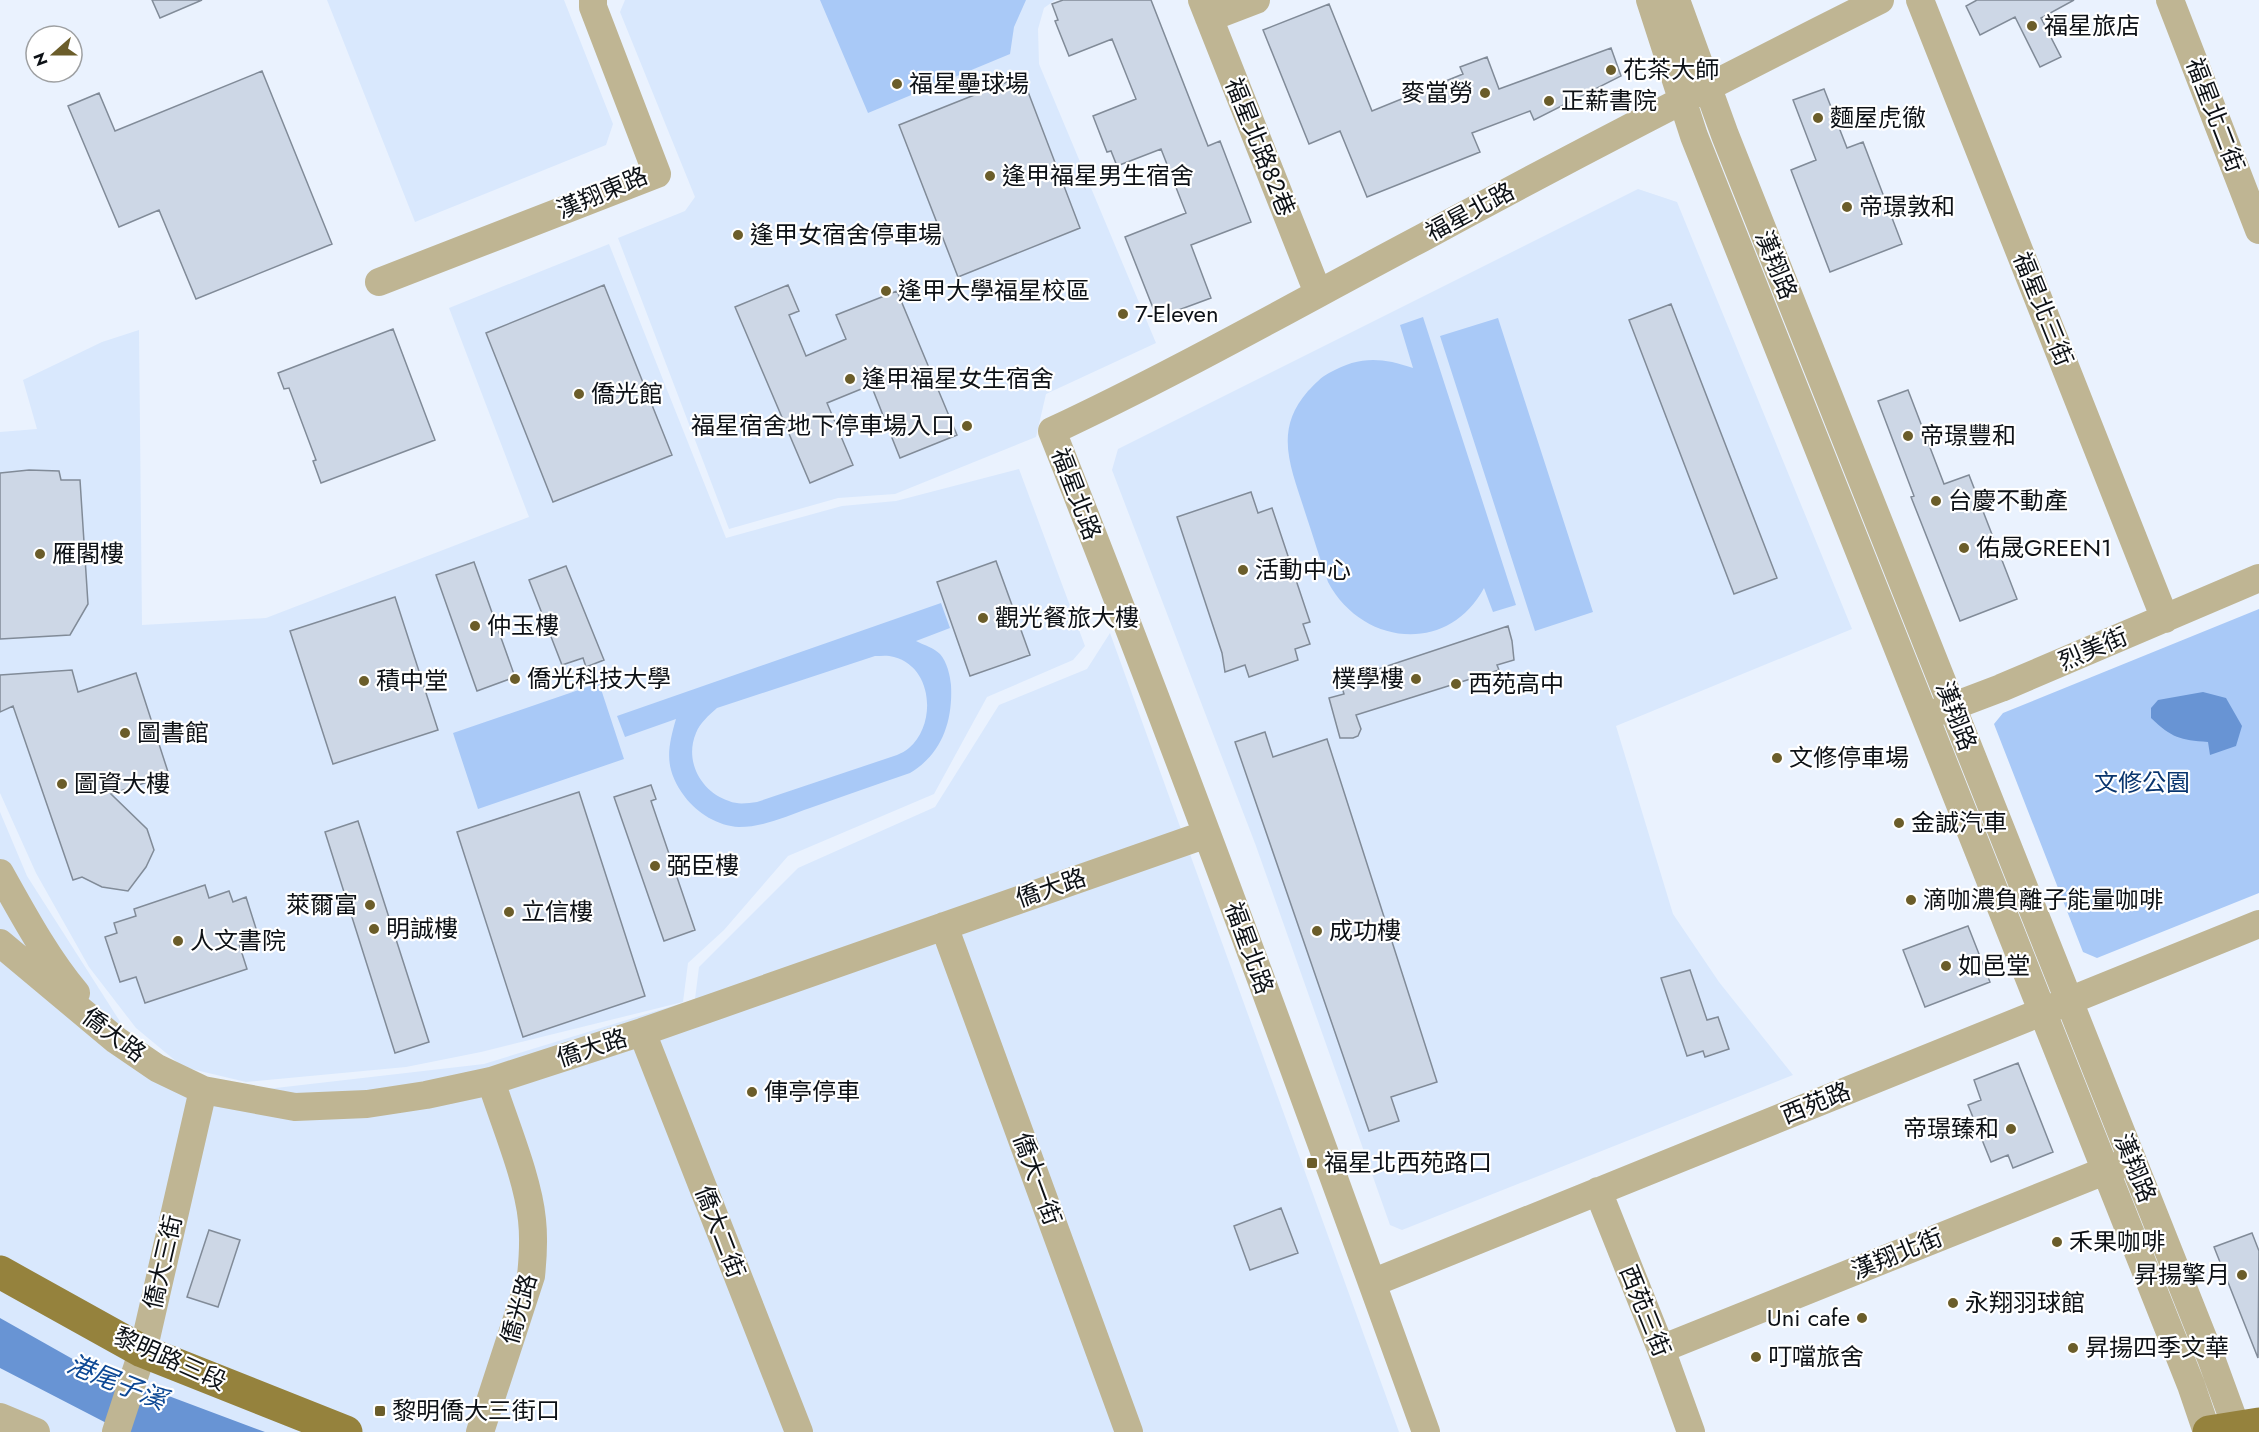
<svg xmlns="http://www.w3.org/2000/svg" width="2259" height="1432" font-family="Jost,'Noto Sans TC',sans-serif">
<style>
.built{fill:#d9e8fd}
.green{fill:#a9c9f7;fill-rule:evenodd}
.water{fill:#6894d4}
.building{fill:#cdd7e6;stroke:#818b98;stroke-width:1.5}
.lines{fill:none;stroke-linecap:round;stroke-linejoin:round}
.minor{stroke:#bfb593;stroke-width:28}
.major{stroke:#95823d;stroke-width:33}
.poi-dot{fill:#6b5d2a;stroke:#fff;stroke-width:2}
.labels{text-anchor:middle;stroke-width:4.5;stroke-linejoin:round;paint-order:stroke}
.poi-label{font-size:24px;fill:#0d1116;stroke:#fff;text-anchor:start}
.street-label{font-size:24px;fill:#0d1116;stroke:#fff}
.park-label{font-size:24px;fill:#09356e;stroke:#fff}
.water-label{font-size:26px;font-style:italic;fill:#0e4995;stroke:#fff}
</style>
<rect width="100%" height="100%" fill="#eaf2fe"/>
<!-- built -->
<path class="built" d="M327,0H564L613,124L606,145L415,222Z
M625,0H1055L1044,8L1038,29L1039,64L1156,343L1046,394L1036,437L895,494L838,498L729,529L618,238L685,211L695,197L620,12Z
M1638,189L1677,202L1852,629L1616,726L1673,914L1719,982L1793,1075L1402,1230L1390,1225L1256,846L1112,470L1118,449Z
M609,244L726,538L842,506L896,501L1019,469L1085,646L1073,660L987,697L934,794L788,856L724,930L688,963L683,1002L481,1052L406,1067L246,1082L183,1067L136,1028L89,967L36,873L0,793V432L37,429L23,380L102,342L139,330L142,625L266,618L529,517L449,308Z
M1110,633L1399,1432H0V812L27,876L128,1034L175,1077L240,1092L484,1064L695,999L699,967L798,868L935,807L999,705L1087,669Z"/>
<!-- green -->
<path class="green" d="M820,0H1026L1014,27L1010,54L868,113Z
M1423,317L1516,605L1493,612L1484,588C1448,655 1362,646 1328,582C1320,559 1313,536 1305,512C1291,467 1273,431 1308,391C1315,384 1321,377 1329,373C1359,356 1381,357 1413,368L1400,325Z
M1498,318L1593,612L1535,631L1440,336Z
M941,603L950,628L916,641C924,645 934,648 940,654C947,662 950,675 951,685C953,721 942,754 910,773C876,785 843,796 810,808C787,816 764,827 739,827C718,826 697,813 685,797C664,769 667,750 676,719L625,737L617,716ZM875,656C881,656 888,655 894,657C933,667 937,724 909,748C906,751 901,753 897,755L757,802C748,803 738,805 729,801C701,792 684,761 696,733C700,723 709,715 717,708Z
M2259,609V893L2097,958L2083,952L1994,724L2003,713Z
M599,683L624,759L478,809L453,733Z"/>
<!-- water -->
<path class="water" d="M2203,692L2226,698L2242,726L2236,746L2210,755L2208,742C2180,740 2172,738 2151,718V708L2158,700Z
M0,1318L78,1362L265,1432H125L118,1429L0,1368Z"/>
<!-- building -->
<path class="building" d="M152,0H202L160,18Z
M1063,0H1151L1208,146L1220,141L1251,222L1191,245L1211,298L1157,318L1125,237L1186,213L1161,149L1117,166L1111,151L1107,152L1093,116L1136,99L1112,39L1069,56L1055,21L1058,20L1052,4Z
M1977,0H2074L2041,18L2061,57L2040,67L2015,17L1980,35L1966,6Z
M1329,4L1372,111L1463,74L1460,67L1487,57L1499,89L1611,48L1621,76L1534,120L1530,111L1472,133L1480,152L1367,197L1340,131L1309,144L1263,30Z
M262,71L332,244L196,299L159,210L119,227L68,106L99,93L115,131Z
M1022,76L1080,228L958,277L899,125Z
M1824,89L1847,148L1863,142L1902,244L1830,272L1791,170L1816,160L1793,100Z
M604,285L672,455L553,502L486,333Z
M788,285L799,311L789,315L806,356L846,339L836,315L897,291L957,435L900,458L871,385L827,403L853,465L810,483L735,307Z
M1671,304L1777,578L1734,594L1629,320Z
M393,329L435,440L321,483L313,461L316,460L289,388L284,389L278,373Z
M1908,390L1944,484L1969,475L2017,599L1960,621L1911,497L1914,496L1878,401Z
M29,470L59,471L61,480H80L88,604L70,635L0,639V473Z
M1251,492L1258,513L1272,508L1310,622L1303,624L1310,644L1295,649L1298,660L1249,677L1245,665L1225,672L1222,653L1177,517Z
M996,561L1030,655L970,676L937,582Z
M474,562L515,677L477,691L436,575Z
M566,566L604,660L586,667L583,658L562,665L529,580Z
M395,597L438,730L333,764L290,631Z
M1508,626L1512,641L1514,660L1497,665L1499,670L1356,715L1361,729L1358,736L1353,738H1340L1329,698L1344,694L1342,687L1361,683L1360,675Z
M72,670L78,692L136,673L169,775L111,794L147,829L154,850L146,867L128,891L102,887L82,877L73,880L13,706L0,712V675Z
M1265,732L1273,757L1327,739L1437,1082L1391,1097L1399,1121L1369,1131L1235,742Z
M651,785L656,799L651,801L695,930L664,941L614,797Z
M579,792L645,996L523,1037L457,832Z
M358,821L429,1042L395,1053L325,832Z
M205,885L209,898L229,891L233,902L246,897L259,938L239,944L247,969L145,1003L136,977L120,982L105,937L117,933L114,923L136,916L134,909Z
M1968,926L1990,982L1925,1007L1903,950Z
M1690,970L1707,1020L1718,1017L1729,1049L1705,1057L1703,1051L1687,1056L1661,978Z
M2018,1063L2053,1152L2013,1168L2008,1155L1991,1162L1968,1105L1981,1100L1974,1080Z
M1281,1208L1298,1253L1250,1270L1234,1226Z
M209,1230L240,1240L218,1307L187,1297Z
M2252,1233L2259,1251L2258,1358L2214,1247Z"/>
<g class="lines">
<!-- minor -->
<path class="minor" d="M1202,0L1318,293
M1650,0L1694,136L2191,1385L2207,1432
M1676,0L1725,135L2211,1358L2238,1432
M1920,0L2165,619
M2170,0L2259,230
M1209,18L1256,0
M379,282L657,174L593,7V0
M1935,713L2001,688L2259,578
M0,873C23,914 46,957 76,993
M944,926L1129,1432
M0,943L116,1040L157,1068L203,1090L295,1107L367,1104L426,1095L491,1081L642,1032L1207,834
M642,1032L799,1432
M1598,1191L1661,1349L1691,1432
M1372,1283L2259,924
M1661,1349L2122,1164
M0,1417L36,1432
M116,1432L144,1347L203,1090
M480,1432L531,1276C533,1257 534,1238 532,1220C528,1178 504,1122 491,1081
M1426,1432C1305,1097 1183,762 1052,431C1178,372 1299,303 1422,238C1573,156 1726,77 1880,0"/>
<!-- major -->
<path class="major" d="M0,1272L142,1351L346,1432
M2209,1432L2259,1424"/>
</g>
<!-- markers -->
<g class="poi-dot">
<circle cx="2032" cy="26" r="6"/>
<circle cx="1611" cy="70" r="6"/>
<circle cx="897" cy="84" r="6"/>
<circle cx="1485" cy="93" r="6"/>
<circle cx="1549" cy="101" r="6"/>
<circle cx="1818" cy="118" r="6"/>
<circle cx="990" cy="176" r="6"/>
<circle cx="1847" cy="207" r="6"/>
<circle cx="738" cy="235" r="6"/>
<circle cx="886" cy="291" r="6"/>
<circle cx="1123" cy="314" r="6"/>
<circle cx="850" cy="379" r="6"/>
<circle cx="579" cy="394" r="6"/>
<circle cx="967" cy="426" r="6"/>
<circle cx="1908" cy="436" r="6"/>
<circle cx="1936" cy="501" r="6"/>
<circle cx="1964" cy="548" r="6"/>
<circle cx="40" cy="554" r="6"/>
<circle cx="1243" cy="570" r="6"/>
<circle cx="983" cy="618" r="6"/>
<circle cx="475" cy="626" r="6"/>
<circle cx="515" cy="679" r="6"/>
<circle cx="1416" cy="679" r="6"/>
<circle cx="364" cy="681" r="6"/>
<circle cx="1456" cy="684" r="6"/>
<circle cx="125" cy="733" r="6"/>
<circle cx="1777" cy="758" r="6"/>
<circle cx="62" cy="784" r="6"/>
<circle cx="1899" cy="823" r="6"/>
<circle cx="655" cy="866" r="6"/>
<circle cx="1911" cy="900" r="6"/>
<circle cx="370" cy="905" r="6"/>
<circle cx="509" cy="912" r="6"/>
<circle cx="374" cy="929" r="6"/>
<circle cx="1317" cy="931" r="6"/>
<circle cx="178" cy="941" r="6"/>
<circle cx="1946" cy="966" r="6"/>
<circle cx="752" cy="1092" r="6"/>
<circle cx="2011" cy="1129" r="6"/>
<rect x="1306" y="1157" width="12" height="12" rx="3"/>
<circle cx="2057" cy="1242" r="6"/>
<circle cx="2242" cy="1275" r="6"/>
<circle cx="1953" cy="1303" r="6"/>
<circle cx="1862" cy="1318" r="6"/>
<circle cx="2073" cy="1348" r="6"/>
<circle cx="1756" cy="1357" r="6"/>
<rect x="374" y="1405" width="12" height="12" rx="3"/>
</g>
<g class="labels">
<!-- poi labels -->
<g class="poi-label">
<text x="2044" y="34">福星旅店</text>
<text x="1623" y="78">花茶大師</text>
<text x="909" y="92">福星壘球場</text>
<text x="1473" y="101" text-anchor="end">麥當勞</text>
<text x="1561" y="109">正薪書院</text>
<text x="1830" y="126">麵屋虎徹</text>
<text x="1002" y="184">逢甲福星男生宿舍</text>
<text x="1859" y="215">帝璟敦和</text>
<text x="750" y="243">逢甲女宿舍停車場</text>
<text x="898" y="299">逢甲大學福星校區</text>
<text x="1135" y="322">7-Eleven</text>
<text x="862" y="387">逢甲福星女生宿舍</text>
<text x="591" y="402">僑光館</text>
<text x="955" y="434" text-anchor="end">福星宿舍地下停車場入口</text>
<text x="1920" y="444">帝璟豐和</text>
<text x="1948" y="509">台慶不動產</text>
<text x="1976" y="556">佑晟GREEN1</text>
<text x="52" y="562">雁閣樓</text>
<text x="1255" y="578">活動中心</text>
<text x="995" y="626">觀光餐旅大樓</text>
<text x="487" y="634">仲玉樓</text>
<text x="527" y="687">僑光科技大學</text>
<text x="1404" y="687" text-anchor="end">樸學樓</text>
<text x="376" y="689">積中堂</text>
<text x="1468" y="692">西苑高中</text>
<text x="137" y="741">圖書館</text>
<text x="1789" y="766">文修停車場</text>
<text x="74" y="792">圖資大樓</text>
<text x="1911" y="831">金誠汽車</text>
<text x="667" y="874">弼臣樓</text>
<text x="1923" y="908">滴咖濃負離子能量咖啡</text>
<text x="358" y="913" text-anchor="end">萊爾富</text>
<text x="521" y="920">立信樓</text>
<text x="386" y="937">明誠樓</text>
<text x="1329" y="939">成功樓</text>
<text x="190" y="949">人文書院</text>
<text x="1958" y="974">如邑堂</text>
<text x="764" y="1100">俥亭停車</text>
<text x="1999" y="1137" text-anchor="end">帝璟臻和</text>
<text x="1324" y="1171">福星北西苑路口</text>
<text x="2069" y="1250">禾果咖啡</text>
<text x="2230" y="1283" text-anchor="end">昇揚擎月</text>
<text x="1965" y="1311">永翔羽球館</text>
<text x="1850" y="1326" text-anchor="end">Uni cafe</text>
<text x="2085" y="1356">昇揚四季文華</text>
<text x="1768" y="1365">叮噹旅舍</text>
<text x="392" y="1419">黎明僑大三街口</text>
</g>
<!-- street labels -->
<g class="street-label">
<text transform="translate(2215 115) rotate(69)" y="8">福星北二街</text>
<text transform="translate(1260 147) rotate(68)" y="8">福星北路82巷</text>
<text transform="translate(602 193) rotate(-23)" y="8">漢翔東路</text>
<text transform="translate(1470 212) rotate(-28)" y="8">福星北路</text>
<text transform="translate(1776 265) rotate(68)" y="8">漢翔路</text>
<text transform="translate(2043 309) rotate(68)" y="8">福星北三街</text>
<text transform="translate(1076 494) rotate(69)" y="8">福星北路</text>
<text transform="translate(2093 649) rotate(-23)" y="8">烈美街</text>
<text transform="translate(1956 716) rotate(69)" y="8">漢翔路</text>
<text transform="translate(1051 888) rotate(-19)" y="8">僑大路</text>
<text transform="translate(1249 948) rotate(70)" y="8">福星北路</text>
<text transform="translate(114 1035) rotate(37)" y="8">僑大路</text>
<text transform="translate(592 1048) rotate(-18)" y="8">僑大路</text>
<text transform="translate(1816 1103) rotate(-22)" y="8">西苑路</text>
<text transform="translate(2135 1168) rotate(68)" y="8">漢翔路</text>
<text transform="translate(1037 1179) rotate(70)" y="8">僑大一街</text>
<text transform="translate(720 1232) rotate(69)" y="8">僑大二街</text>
<text transform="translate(1897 1254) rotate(-22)" y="8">漢翔北街</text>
<text transform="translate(163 1262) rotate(-77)" y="8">僑大三街</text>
<text transform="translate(519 1309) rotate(-74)" y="8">僑光路</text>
<text transform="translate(1645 1311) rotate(68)" y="8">西苑三街</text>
<text transform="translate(170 1359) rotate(24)" y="8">黎明路三段</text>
</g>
<!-- park labels -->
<g class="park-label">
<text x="2142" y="791">文修公園</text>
</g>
<!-- water labels -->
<g class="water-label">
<text transform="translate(117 1382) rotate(22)" y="9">港尾子溪</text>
</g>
</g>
<!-- north arrow -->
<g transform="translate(54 54) rotate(249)"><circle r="28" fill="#ffffff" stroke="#9ea0a2" stroke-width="1.5"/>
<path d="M0-4.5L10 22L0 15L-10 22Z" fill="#6b5d2a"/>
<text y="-9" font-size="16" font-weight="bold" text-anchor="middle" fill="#0d1116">N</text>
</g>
</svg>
